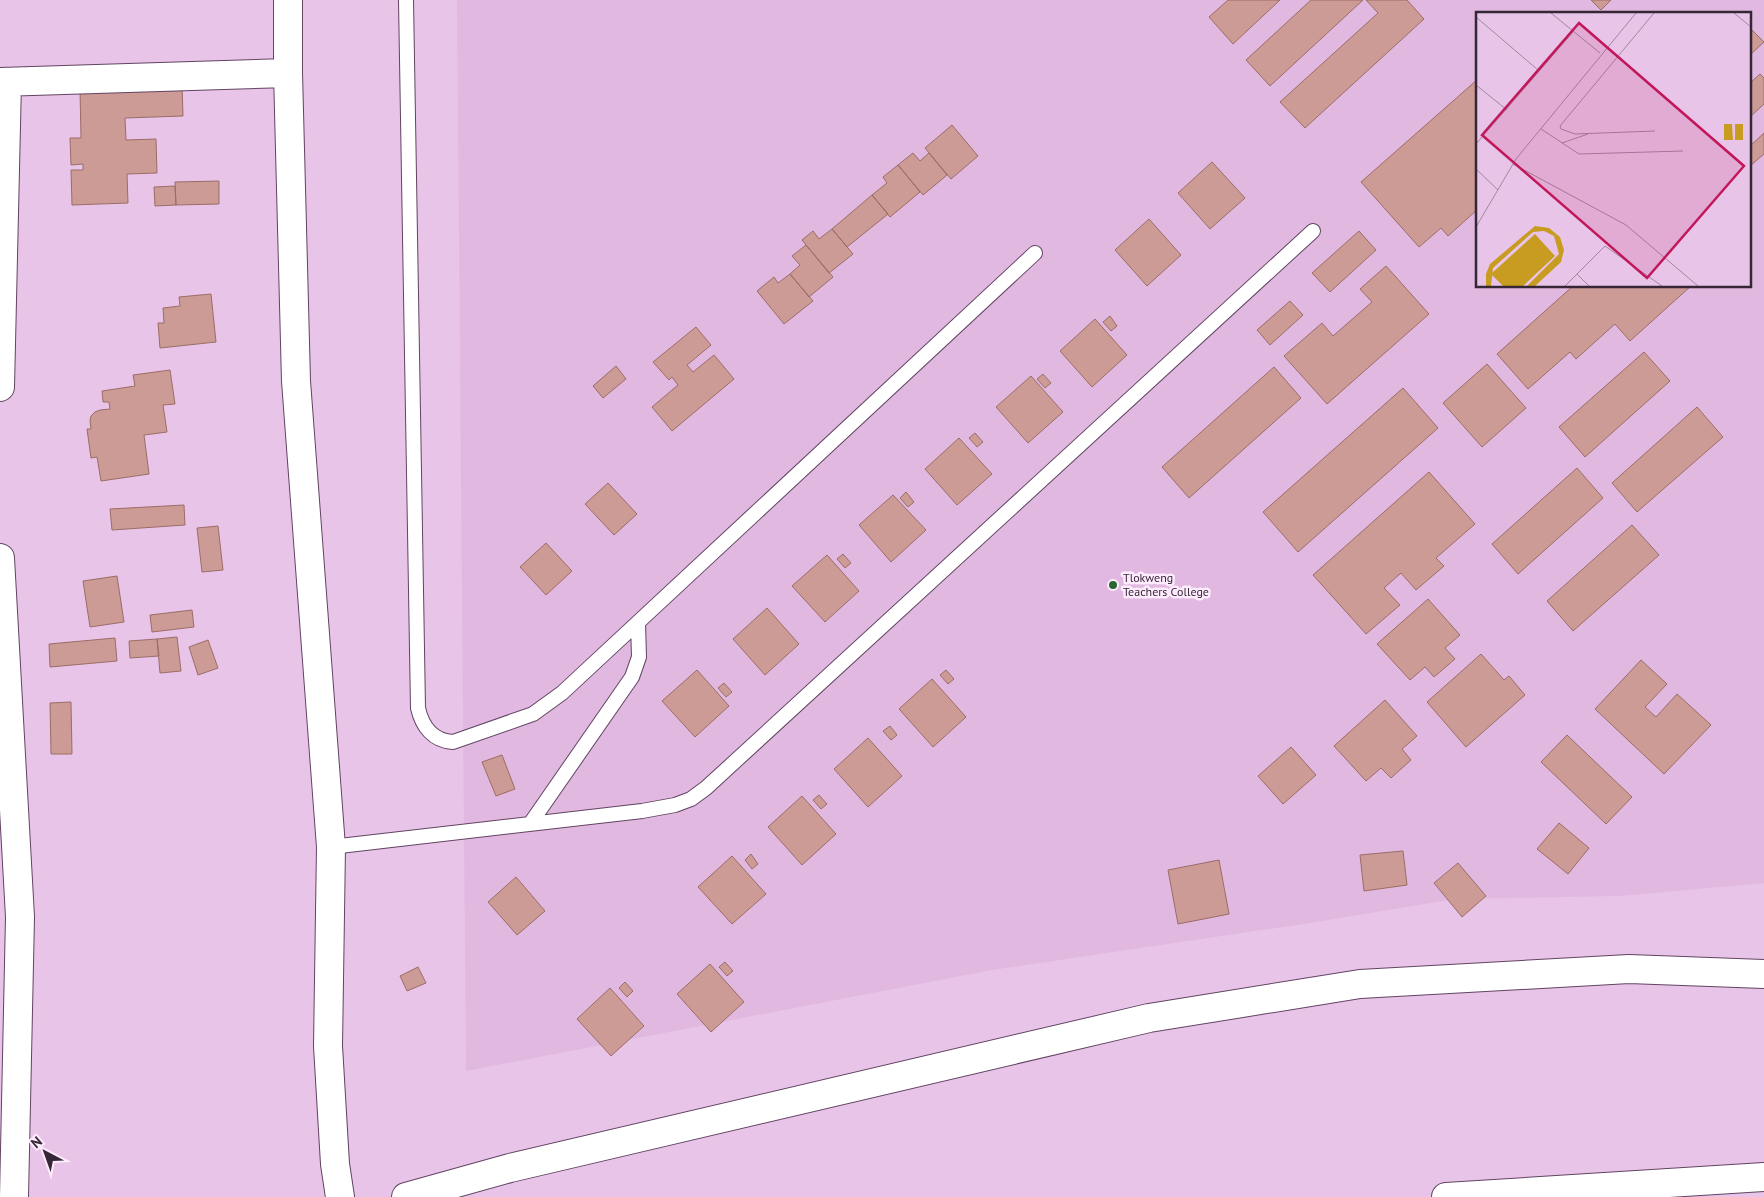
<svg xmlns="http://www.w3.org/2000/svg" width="1764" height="1197" font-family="'PT Sans',sans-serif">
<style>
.built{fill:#e0b8e0;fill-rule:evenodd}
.building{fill:#cd9b95;stroke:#9b6c67}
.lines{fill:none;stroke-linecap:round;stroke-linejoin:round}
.service-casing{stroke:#624462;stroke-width:16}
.minor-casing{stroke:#624462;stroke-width:30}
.service{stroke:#fff;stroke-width:14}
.minor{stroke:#fff;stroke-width:28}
.poi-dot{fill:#27662f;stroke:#feecfe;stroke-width:2}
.labels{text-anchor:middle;stroke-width:5;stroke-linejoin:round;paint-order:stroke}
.poi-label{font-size:12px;fill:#352735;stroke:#feecfe;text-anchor:start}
.inset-road{fill:none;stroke:#a086a0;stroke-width:1}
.view{fill:#c2185b;fill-opacity:0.15;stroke:#c2185b;stroke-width:2.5}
.inset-edge{fill:none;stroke:#352735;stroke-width:2.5}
</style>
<rect width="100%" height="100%" fill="#e8c5e8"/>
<!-- built -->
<path class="built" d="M457,0H1764V883L1620,896L1455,899L1310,923L992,970L466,1071ZM1478,14H1750V286H1478Z"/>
<!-- building -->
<path class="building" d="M1228,0H1280L1233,44L1209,17Z
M1311,0H1363L1270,86L1246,60Z
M1366,0H1407L1424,19L1305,128L1280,102L1378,13Z
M1591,0H1611L1601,10Z
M1750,28L1764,42L1750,55Z
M1760,74L1764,78V104L1750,117V83Z
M1478,79V209L1448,236L1441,228L1419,247L1361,182Z
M182,84L183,116L125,118L126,140L156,139L157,173L127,174L128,203L72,205L71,170H83V164L71,165L70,138H81L80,89Z
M952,125L978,156L951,179L925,148Z
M1764,133V154L1750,166V146Z
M913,153L920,161L929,153L947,175L923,195L898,165Z
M1212,162L1245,198L1210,229L1178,193Z
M898,165L920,192L890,217L872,195L887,183L883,177Z
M219,181V204L176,205L175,182Z
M175,186L176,205L155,206L154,187Z
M872,195L888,214L847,247L832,229Z
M1149,219L1181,255L1147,286L1115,250Z
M832,229L853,254L829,273L802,240L813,231L819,239Z
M1359,231L1376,250L1330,292L1312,273Z
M806,245L833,277L809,297L790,274L800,265L792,256Z
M1386,266L1429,314L1327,404L1284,356L1322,323L1333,336L1372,302L1360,289Z
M790,274L813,301L784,324L757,291L774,277L778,283Z
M1573,286H1691L1630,341L1615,324L1576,359L1570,352L1528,389L1497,354Z
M211,294L216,342L160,348L158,323H164L163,308L180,306L179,297Z
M1290,301L1303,315L1270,345L1257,330Z
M1110,316L1117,326L1111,331L1103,322Z
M1095,319L1127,355L1092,387L1060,351Z
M696,327L711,345L687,365L693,372L714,355L734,379L672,431L652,407L678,385L672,377L669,380L653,362Z
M1644,352L1670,381L1585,457L1559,427Z
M1487,364L1526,408L1482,447L1443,403Z
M616,366L626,379L603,398L593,386Z
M1274,367L1301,398L1189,498L1162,467Z
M170,370L175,404L163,405L167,432L144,435L149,474L101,481L97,457L91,458L87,429H91L90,421L91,416L95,412L100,410L110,409L109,402H103L102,391L135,386L133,375Z
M1043,374L1051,383L1045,388L1037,379Z
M1031,376L1063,412L1028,443L996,407Z
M1403,388L1438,428L1298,552L1263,512Z
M1697,407L1723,437L1637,512L1612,483Z
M975,433L983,442L977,447L969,438Z
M959,438L992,474L957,505L925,469Z
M1577,468L1603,498L1518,574L1492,544Z
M1429,472L1475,524L1436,558L1444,566L1416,590L1401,573L1384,588L1400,605L1366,634L1313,575Z
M608,483L637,514L614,535L585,504Z
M906,492L914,502L908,507L900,498Z
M893,495L926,530L891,562L859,525Z
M184,505L185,525L112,530L110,509Z
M1632,525L1659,555L1573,631L1547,601Z
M218,526L223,570L202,572L197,528Z
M546,543L572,571L546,595L520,567Z
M843,554L851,563L845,568L837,559Z
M827,555L859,591L825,622L792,586Z
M117,576L124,622L90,627L83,581Z
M1428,599L1460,635L1445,648L1455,659L1434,677L1425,667L1410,680L1377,644Z
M767,608L799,644L765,675L733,639Z
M192,610L194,627L152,632L150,615Z
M177,637L181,671L160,673L157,639Z
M115,638L117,661L50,667L49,644Z
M157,639L159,656L130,658L129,641Z
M208,640L218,668L198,675L189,647Z
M1481,654L1504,680L1509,676L1525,695L1466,747L1427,702Z
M1641,660L1667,684L1645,707L1656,717L1677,694L1711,725L1664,774L1595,709Z
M697,670L729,706L695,737L662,701Z
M946,670L954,679L948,684L940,675Z
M932,679L966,717L933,747L899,709Z
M724,683L732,692L726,697L718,688Z
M1385,700L1417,736L1402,749L1411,760L1391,778L1381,768L1366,781L1334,746Z
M71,702L72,754H51L50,703Z
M890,726L897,735L891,740L883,731Z
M1567,735L1632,797L1606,824L1541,762Z
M868,738L902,776L868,807L834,769Z
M1291,747L1316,775L1283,804L1258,776Z
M502,755L515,789L496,796L482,762Z
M819,795L827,804L821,809L813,800Z
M802,796L836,834L802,865L768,827Z
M1559,823L1589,848L1568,874L1537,849Z
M1403,851L1407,885L1364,891L1360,855Z
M751,854L758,864L752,869L745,860Z
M732,856L766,894L732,924L698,887Z
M1219,860L1229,914L1178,924L1168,870Z
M1458,863L1486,896L1462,917L1434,883Z
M516,877L545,911L517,935L488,902Z
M725,962L733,971L727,976L719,967Z
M710,964L744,1002L711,1032L677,994Z
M418,967L426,983L407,991L400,976Z
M625,982L633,991L627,997L619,988Z
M610,988L644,1026L611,1056L577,1019Z"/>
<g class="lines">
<!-- service casing -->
<g class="service-casing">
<path id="service" d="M406,0L418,708C422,726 433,741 453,742L533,714L562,693L1035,253
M530,824L632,677L639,657L638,623
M331,847L642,811L675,805L691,799L706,788L1313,231"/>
</g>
<!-- minor casing -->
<g class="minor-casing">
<path id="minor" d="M288,0V73L296,381L331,847L328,1046L335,1164L340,1197
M0,82L288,73
M0,387L7,82
M0,558L20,917L14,1197
M406,1197L510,1168L1149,1018L1360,984L1629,969L1764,974
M1446,1197L1764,1177"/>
</g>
<!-- service -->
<use href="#service" class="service"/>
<!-- minor -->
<use href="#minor" class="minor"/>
</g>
<!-- markers -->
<circle class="poi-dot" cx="1113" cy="585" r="5"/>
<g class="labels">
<!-- poi labels -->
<g class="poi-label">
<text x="1123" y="582">Tlokweng<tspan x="1123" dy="14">Teachers College</tspan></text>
</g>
</g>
<!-- overview -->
<g transform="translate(1476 12)">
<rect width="275" height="275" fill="#e8c5e8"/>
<path d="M248,112H256L257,128H248ZM259,112H267V128H259ZM59,214L73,216L84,225L88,238L85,250L59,274H51L83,242L78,224L68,219L57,220L17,256L15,274H10V262L14,252ZM59,222L79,244L47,274H27L15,262Z" fill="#c89b21"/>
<path class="inset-road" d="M75,1L124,41M178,1L84,114L85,117L99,122L179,119M258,1L275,15M0,5L62,58M0,73L31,98M65,117L103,142L207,139M86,131L112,122M0,132L97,20M37,152L150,213L222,274M0,157L22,178M0,215L40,147L160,1M101,262L113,274M89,274L129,234L186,274"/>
<path class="view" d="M103,11L268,154L171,266L6,123Z"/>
<rect width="275" height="275" class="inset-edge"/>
</g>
<!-- north arrow -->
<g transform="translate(45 1152) rotate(319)" stroke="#feecfe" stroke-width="4" paint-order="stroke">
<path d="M0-4L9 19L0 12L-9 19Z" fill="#352735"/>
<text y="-8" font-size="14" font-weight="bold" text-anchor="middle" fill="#352735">N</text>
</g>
</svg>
